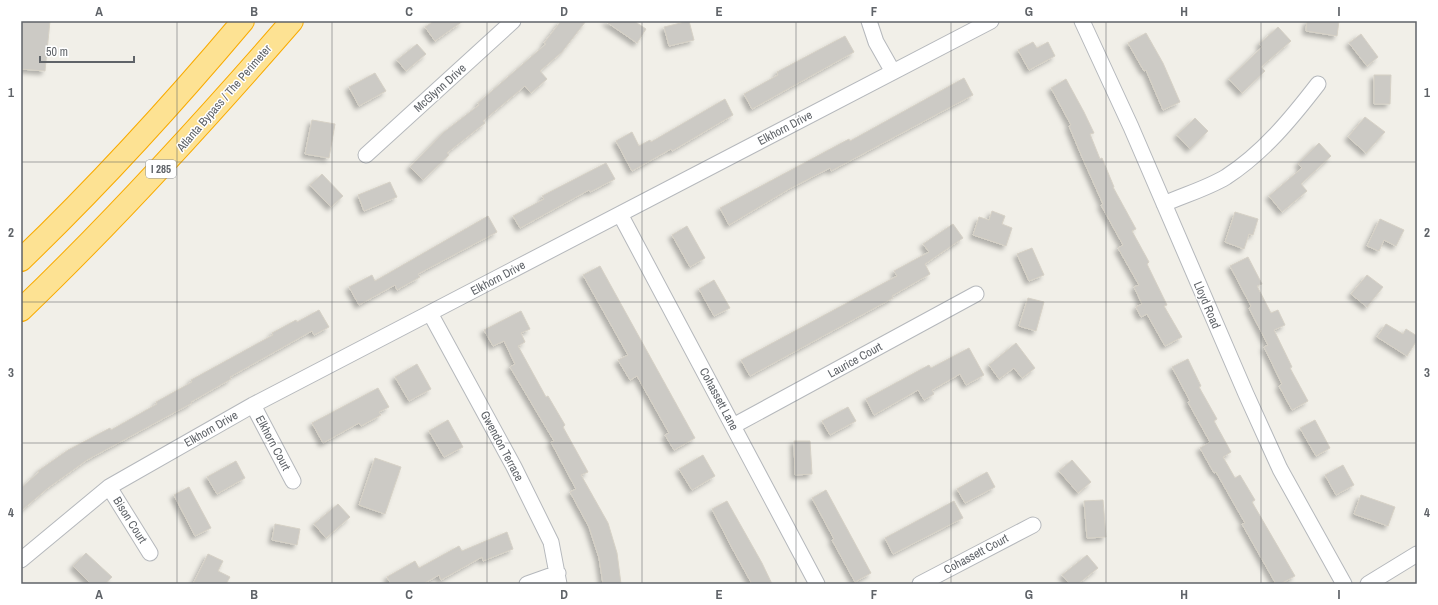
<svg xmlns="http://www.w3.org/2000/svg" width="1438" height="605" font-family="'Archivo Narrow',sans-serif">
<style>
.building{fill:#cccac5;stroke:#d6d1c6;filter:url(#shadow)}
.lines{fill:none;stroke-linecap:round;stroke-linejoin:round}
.minor-casing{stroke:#b5b8bc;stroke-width:17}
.motorway-casing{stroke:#f9ab00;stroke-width:24}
.minor{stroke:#fff;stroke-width:15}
.motorway{stroke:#fde293;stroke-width:22}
.grid{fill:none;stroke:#5f6368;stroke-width:1;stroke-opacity:0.55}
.labels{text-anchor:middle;stroke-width:3;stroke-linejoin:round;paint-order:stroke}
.shield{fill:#fff;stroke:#8f9295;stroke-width:1}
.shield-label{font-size:11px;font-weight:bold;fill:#5f6368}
.street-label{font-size:12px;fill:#5f6368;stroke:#fff}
.neatline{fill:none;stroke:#5f6368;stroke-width:1.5}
.grid-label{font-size:13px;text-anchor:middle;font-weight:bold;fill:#5f6368}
</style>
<defs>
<filter id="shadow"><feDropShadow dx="-3.5" dy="3.5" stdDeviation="2" flood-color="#0004"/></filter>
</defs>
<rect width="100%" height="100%" fill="#f1efe8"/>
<!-- building -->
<path class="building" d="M21,21H50L45,71L21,69Z
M434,21H463L435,41L425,27Z
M561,21H586L562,52L540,71L547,79L531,93L525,86L483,121L485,123L447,153L449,155L423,180L410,167L444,132L479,105L478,103L546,44L544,43Z
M605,21H634L646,29L637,43Z
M689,21L694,40L669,46L664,27Z
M1307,21H1339L1337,36L1306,31Z
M1278,27L1291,41L1261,67L1265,71L1242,93L1229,79L1262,47L1259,44Z
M1146,33L1163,63L1180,102L1163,110L1146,70L1144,71L1128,43Z
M1361,34L1378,57L1367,66L1349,43Z
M845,36L854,52L752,109L744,94L778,75L777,72Z
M1033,42L1037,48L1048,42L1055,56L1029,70L1018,50Z
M417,44L426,54L406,71L397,60Z
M375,73L386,91L359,106L349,87Z
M1374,75H1391L1390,104H1374Z
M964,78L973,95L831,171L830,168L791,188L729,225L720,208L849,139L850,141Z
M1066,79L1084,112L1094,133L1090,134L1100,159L1102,158L1114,187H1113L1136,229L1132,231L1149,262L1147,264L1167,305L1164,306L1182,337L1165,346L1147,314L1141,317L1136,307L1142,304L1134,287L1139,285L1118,248L1123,245L1101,205L1103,204L1082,157L1069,126L1071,125L1051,88Z
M725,99L733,115L672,151L671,149L632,171L616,141L632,132L639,146L650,140L651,142Z
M1365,117L1385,132L1366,153L1348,137Z
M1195,118L1208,131L1190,149L1177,135Z
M312,120L335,124L329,158L305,154Z
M1319,143L1331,156L1301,184L1307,191L1282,212L1269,196L1302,168L1298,164Z
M606,163L615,179L590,192L589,190L520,228L513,216L544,199L542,196Z
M322,174L343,196L331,207L310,185Z
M390,182L397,197L364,211L358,195Z
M992,211L1005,216L1002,224L1012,228L1006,246L973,235L979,217L989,220Z
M1235,212L1258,219L1253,235L1249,234L1244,249L1225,242Z
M488,216L497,232L418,274L420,277L397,290L395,285L359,305L349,287L372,275L375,281Z
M1380,219L1404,230L1396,246L1384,240L1379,251L1367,246Z
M953,224L963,238L925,264L930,274L892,296L893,298L750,376L741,360L897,276L894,271L929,252L923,244Z
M687,226L705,258L690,267L672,235Z
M1032,248L1044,275L1029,281L1017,254Z
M1248,257L1262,284L1257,286L1271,313L1278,310L1285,325L1274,330L1292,367L1290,368L1308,401L1292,410L1279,386L1282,384L1264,347L1268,345L1249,308L1251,306L1230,266Z
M600,266L695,438L674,450L665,435L669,433L637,376L630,380L618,360L628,355L583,275Z
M1367,275L1383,287L1367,307L1351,294Z
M714,280L730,308L714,316L699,289Z
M1028,298L1044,302L1036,331L1019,326Z
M319,310L329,327L314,335L312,331L230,377L231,379L191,402L192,403L87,460L48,488L21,511V488L39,472L38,471L68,450L110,428L111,430L157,404L156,402L192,382L191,380L273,335L272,333L296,320L297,322Z
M521,311L530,329L521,333L525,342L518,346L546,397L548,396L565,425L563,427L588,472L581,475L608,523L617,553L621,584H603L599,558L589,527L570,492L576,489L551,442L554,441L510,367L515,364L504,341L493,346L484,330Z
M1386,324L1403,334L1406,329L1417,336V340L1407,356L1377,337Z
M1016,343L1035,368L1022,378L1014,368L999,379L989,365Z
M969,348L984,375L966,385L960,374L932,390L934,394L924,400L918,390L874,415L866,399L929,365L931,368Z
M1188,359L1201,386L1199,387L1217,419L1214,421L1231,452L1223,457L1235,478L1240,475L1255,500L1252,502L1295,576L1280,584H1276L1242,524L1245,523L1216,472L1214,473L1200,448L1210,442L1188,402L1190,401L1172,367Z
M417,364L431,389L409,401L395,377Z
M378,388L389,407L379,412L381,415L361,426L359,423L323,443L312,423Z
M848,407L856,421L830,435L822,421Z
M448,420L463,447L444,457L429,431Z
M1315,420L1330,448L1316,456L1300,428Z
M794,441H810L812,474L795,475Z
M703,455L715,476L692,490L679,469Z
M375,458L401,467L385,514L359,505Z
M1072,460L1091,482L1078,493L1059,471Z
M236,461L245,478L217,494L207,477Z
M1343,465L1354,485L1336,495L1325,475Z
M987,472L995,487L965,503L957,489Z
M189,487L211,528L195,536L174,495Z
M826,490L871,573L855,582L832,540L834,539L812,498Z
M1361,495L1395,507L1388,526L1354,514Z
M1103,500L1106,537L1087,538L1084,501Z
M727,501L762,563L772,584H752L732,548L712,509Z
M954,501L963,518L893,554L885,538Z
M338,504L350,517L326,538L314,524Z
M275,524L300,529L297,545L272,540Z
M507,532L513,549L483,561L482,557L441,580L439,575L423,584H391L387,577L415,561L419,568L459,546L462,551Z
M86,553L112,577L105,584H91L73,566Z
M208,554L223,561L218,571L230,577L226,584H193Z
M1087,555L1098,568L1078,584H1070L1062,575Z"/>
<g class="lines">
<!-- minor casing -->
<g class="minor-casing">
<path id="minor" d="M869,21L876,42L893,72
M1082,21L1131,127L1246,394L1280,469L1344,584
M366,155L513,21
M1164,204C1184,195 1208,188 1226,177C1263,153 1291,119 1318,84
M620,214L817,584
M430,313L514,467L551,542L559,584
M253,405L293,481
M733,426L976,294
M109,487L150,553
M21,560L109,487L253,405L991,21
M527,584L558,573
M920,584L1033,525
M1368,584L1417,554"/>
</g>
<!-- motorway casing -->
<g class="motorway-casing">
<path id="motorway" d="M21,260C99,185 173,104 243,21
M21,310C117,218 205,121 292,21"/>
</g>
<!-- minor -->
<use href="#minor" class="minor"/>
<!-- motorway -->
<use href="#motorway" class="motorway"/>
</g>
<!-- grid -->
<path class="grid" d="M177,21V584M332,21V584M487,21V584M642,21V584M796,21V584M951,21V584M1106,21V584M1261,21V584M21,162H1417M21,302H1417M21,443H1417"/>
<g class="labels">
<!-- shield labels -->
<rect class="shield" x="146" y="160" width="30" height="18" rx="3"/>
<g class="shield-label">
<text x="161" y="173">I 285</text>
</g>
<!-- street labels -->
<g class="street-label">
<text transform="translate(440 88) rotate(-42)" y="4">McGlynn Drive</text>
<text transform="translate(224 98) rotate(-49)" y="4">Atlanta Bypass / The Perimeter</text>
<text transform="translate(785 128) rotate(-28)" y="4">Elkhorn Drive</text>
<text transform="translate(498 278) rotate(-28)" y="4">Elkhorn Drive</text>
<text transform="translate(1207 305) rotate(67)" y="4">Lloyd Road</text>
<text transform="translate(855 360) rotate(-29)" y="4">Laurice Court</text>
<text transform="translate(719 399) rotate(62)" y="4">Cohassett Lane</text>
<text transform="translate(211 429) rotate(-30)" y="4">Elkhorn Drive</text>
<text transform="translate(273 443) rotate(62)" y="4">Elkhorn Court</text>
<text transform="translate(502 446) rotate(62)" y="4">Gwendon Terrace</text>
<text transform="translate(130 520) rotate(58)" y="4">Bison Court</text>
<text transform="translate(976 554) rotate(-28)" y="4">Cohassett Court</text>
</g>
</g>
<!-- border -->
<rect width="1438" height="605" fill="none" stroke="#ffffff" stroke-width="44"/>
<!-- scale -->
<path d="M40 56v6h94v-6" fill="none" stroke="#5f6368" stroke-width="2"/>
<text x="46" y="56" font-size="12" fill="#5f6368" stroke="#ffffff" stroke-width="3" paint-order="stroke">50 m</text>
<rect x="22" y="22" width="1394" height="561" class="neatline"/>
<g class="grid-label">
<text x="99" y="16">A</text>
<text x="254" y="16">B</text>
<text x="409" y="16">C</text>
<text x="564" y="16">D</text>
<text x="719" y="16">E</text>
<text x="874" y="16">F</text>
<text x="1029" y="16">G</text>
<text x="1184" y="16">H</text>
<text x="1339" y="16">I</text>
<text x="11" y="97">1</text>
<text x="1427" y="97">1</text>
<text x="11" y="237">2</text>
<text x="1427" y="237">2</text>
<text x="11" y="377">3</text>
<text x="1427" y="377">3</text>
<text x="11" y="517">4</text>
<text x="1427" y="517">4</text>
<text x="99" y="599">A</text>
<text x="254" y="599">B</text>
<text x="409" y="599">C</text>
<text x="564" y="599">D</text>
<text x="719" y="599">E</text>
<text x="874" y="599">F</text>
<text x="1029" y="599">G</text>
<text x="1184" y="599">H</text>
<text x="1339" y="599">I</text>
</g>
</svg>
